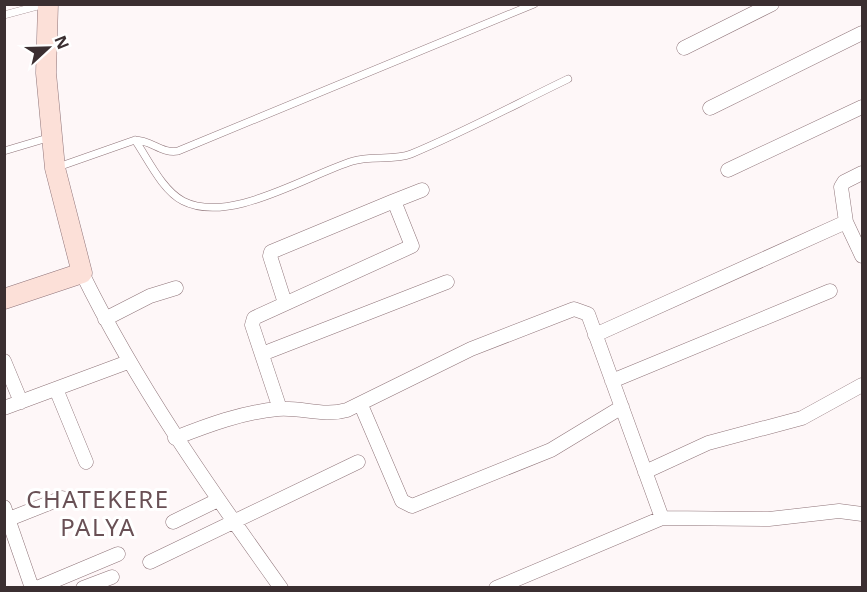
<svg xmlns="http://www.w3.org/2000/svg" width="867" height="592" font-family="'Noto Sans',sans-serif">
<style>
.lines{fill:none;stroke-linecap:round;stroke-linejoin:round}
.lane-casing{stroke:#8f7479;stroke-width:8}
.street-casing{stroke:#8f7479;stroke-width:15}
.secondary-casing{stroke:#8f7479;stroke-width:21}
.lane{stroke:#fff;stroke-width:7}
.street{stroke:#fff;stroke-width:14}
.secondary{stroke:#fce0d8;stroke-width:20}
.labels{text-anchor:middle;stroke-width:6;stroke-linejoin:round;paint-order:stroke}
.quarter-label{font-size:24px;letter-spacing:1.5px;fill:#695055;stroke:#fff}
</style>
<rect width="100%" height="100%" fill="#fef7f8"/>
<g class="lines">
<!-- lane casing -->
<g class="lane-casing">
<path id="lane" d="M4,15L45,4
M135,140C148,159 162,190 183,201C230,225 307,175 353,161C371,155 394,161 411,154C464,132 516,104 568,79
M4,151L51,137
M58,167L135,140C151,140 162,154 178,151L534,4"/>
</g>
<!-- street casing -->
<g class="street-casing">
<path id="street" d="M684,48L772,4
M710,108L862,33
M728,170L862,107
M846,222L862,256
M82,273C137,385 208,486 281,588
M285,303L270,256L271,252L394,201
M105,319L150,296L176,288
M595,335L846,222L841,187L844,182L862,173
M262,354L447,282
M4,361L21,402
M612,381L830,291
M56,389L86,462
M361,405L402,501L412,506L551,450L622,407
M4,408L128,362
M280,409L252,325L254,318L412,246L394,201L422,190
M175,438C208,425 243,412 278,409C302,407 323,417 347,410L471,349L574,309L588,314L662,518
M645,472L708,443L802,418L862,385
M4,507L32,588
M4,521L62,498
M173,522L218,500
M150,562L358,462
M37,588L118,554
M83,588L112,577
M496,588L662,518L769,519L839,511L862,514"/>
</g>
<!-- secondary casing -->
<g class="secondary-casing">
<path id="secondary" d="M4,299L82,273L55,168L46,73L48,4"/>
</g>
<!-- lane -->
<use href="#lane" class="lane"/>
<!-- street -->
<use href="#street" class="street"/>
<!-- secondary -->
<use href="#secondary" class="secondary"/>
</g>
<g class="labels">
<!-- quarter labels -->
<g class="quarter-label">
<text x="98" y="508">CHATEKERE<tspan x="98" dy="28">PALYA</tspan></text>
</g>
</g>
<!-- border -->
<rect width="867" height="592" fill="none" stroke="#3b2f31" stroke-width="12"/>
<!-- north arrow -->
<g transform="translate(48 48) rotate(68)" stroke="#ffffff" stroke-width="4.5" paint-order="stroke">
<path d="M0-4.5L10 22L0 15L-10 22Z" fill="#3b2f31"/>
<text y="-9" font-size="16" font-weight="bold" text-anchor="middle" fill="#3b2f31">N</text>
</g>
</svg>
